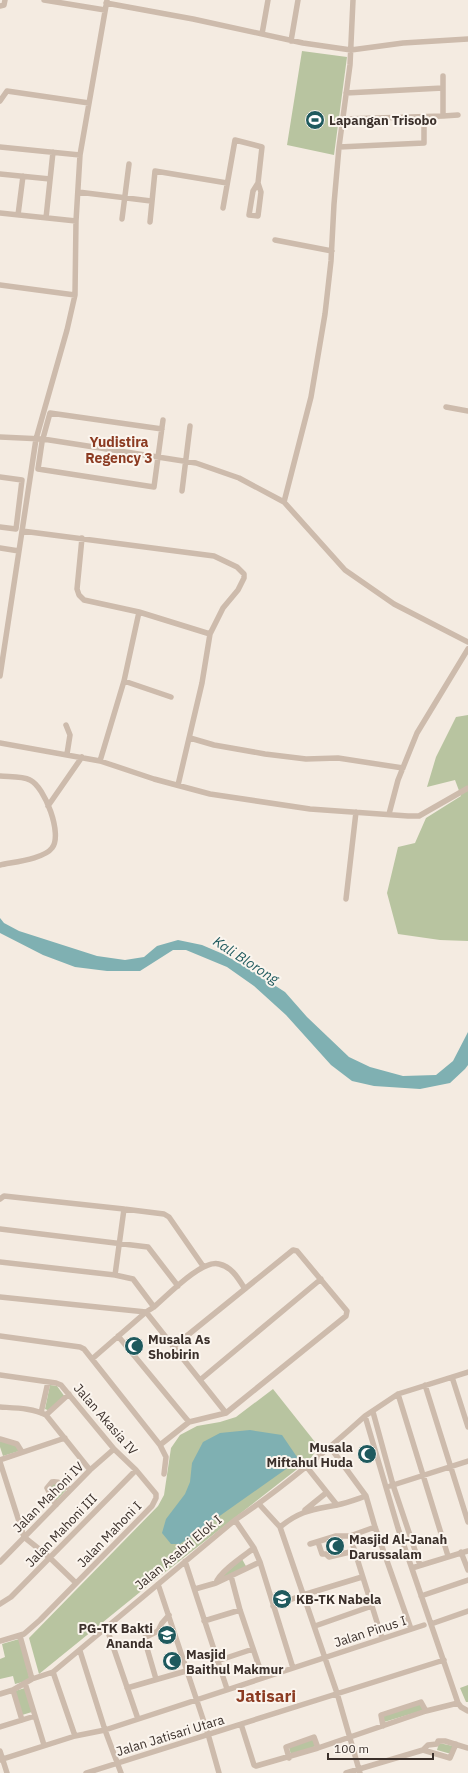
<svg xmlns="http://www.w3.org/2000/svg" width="468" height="1773" font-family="'IBM Plex Sans',sans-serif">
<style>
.green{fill:#b8c4a0}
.water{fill:#7fb0b2}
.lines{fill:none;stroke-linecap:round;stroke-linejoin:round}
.minor{stroke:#cdbbac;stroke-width:5.5}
.labels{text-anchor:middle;stroke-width:4;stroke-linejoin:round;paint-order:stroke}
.poi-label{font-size:13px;font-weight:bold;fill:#3b302b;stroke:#fbf5ee;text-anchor:start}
.street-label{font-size:13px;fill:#3b302b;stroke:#fbf5ee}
.neighbourhood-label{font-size:14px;font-weight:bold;fill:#8c3b22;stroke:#fbf5ee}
.water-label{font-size:14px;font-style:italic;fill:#1f5a5e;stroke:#fbf5ee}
.district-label{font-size:17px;font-weight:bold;fill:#8c3b22;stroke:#fbf5ee}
</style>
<rect width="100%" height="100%" fill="#f4ebe1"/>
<!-- green -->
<path class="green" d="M302,51L347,57L334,155L287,145Z
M468,715V941L440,940L398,934L387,893L398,847L415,843L426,818L461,796L455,780L427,787L436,757L456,717Z
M50,1385L57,1386L65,1397L50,1411L45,1409Z
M273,1389L319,1447L310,1459L150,1584L39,1674L29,1638L158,1506L164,1495L171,1448L180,1435L197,1426L220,1422L236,1417Z
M0,1441L16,1445L19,1451L3,1456L0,1447Z
M53,1483L67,1489L56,1501L48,1488Z
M242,1559L247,1568L219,1579Z
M19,1639L30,1680L15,1684L13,1676L0,1679V1659L5,1657L2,1644Z
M468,1685V1702H466L460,1688Z
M25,1688L32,1712L22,1715L15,1691Z
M422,1703L424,1710L384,1722L382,1715Z
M313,1738L316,1746L291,1755L289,1747Z
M439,1743L453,1746L451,1754L437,1750Z"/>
<!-- water -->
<path class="water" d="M0,918L4,923L19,931L97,956L125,960L144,957L157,946L178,940L202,945L223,954L251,970L285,992L307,1017L349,1057L370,1067L403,1076L436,1075L453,1061L468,1032V1065L465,1069L450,1083L420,1089L374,1086L352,1081L331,1065L286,1015L254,986L227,967L186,950H173L140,971H107L75,967L43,955L0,933Z
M250,1430L282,1435L297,1457L296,1462L180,1544H171L162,1533L166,1519L185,1494L190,1482L192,1463L203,1442L220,1433Z"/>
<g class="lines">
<!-- minor -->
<path class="minor" d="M44,0L105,10
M106,3L193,19L303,43L351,50L403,43L468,39
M0,6L4,5L5,0
M262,34L268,0
M291,41L298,0
M346,93L443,88
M0,101L7,91L89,103
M443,116L458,115
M343,119L443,116V76
M0,147L80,155
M339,147L424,143V117
M0,174L50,179
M78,192L151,201
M223,208L235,140L262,147L258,183L253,191L249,215L258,216L261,192L258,183
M0,213L76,221
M18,215L23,176
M46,218L53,152
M122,219L129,164
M150,222L155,171L227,183
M275,240L332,251
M0,285L75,295
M446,407L468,411
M162,429L50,413L42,442L38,469L154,487L163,420
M0,437L43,439L196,463L239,478L284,502L345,570L394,604L468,642
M0,477L22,480L16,529L0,527
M182,491L190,426
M284,502L311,397L325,314L331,261L334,204L339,147L350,65L353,0
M22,531L214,556L237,567L244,574V578L238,590L223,608L210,634L202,683L178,785
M82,538L77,589L79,595L84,600L139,612L210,634
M0,548L19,551
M0,676L36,439L67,330L75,295L76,221L80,155L107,0
M124,681L171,697
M66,725L70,735L67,754
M190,738L214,745L265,754L306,759L338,758L403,768
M0,743L100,761L154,779L210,794L310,809L408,816H419L468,788
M100,761L124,681L139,612
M0,776C9,777 22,776 30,780C45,787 63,835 52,848C44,859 13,862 0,865
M48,806L82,757
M389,814L398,780L417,733L468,649
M346,899L356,812
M0,1199L4,1196L124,1209L164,1214L169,1217L203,1266
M0,1229L148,1247L178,1286
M0,1262L115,1275L133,1279L154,1307
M115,1275L124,1209
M0,1297L146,1312
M146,1312L226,1413
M0,1336L80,1347L84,1349L160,1445L166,1457L164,1474
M118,1336L189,1422
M92,1359L146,1312L154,1307C167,1296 202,1259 219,1264C232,1267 238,1278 245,1289
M468,1372L398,1394L365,1416L398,1528L458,1703L461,1707L468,1711
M0,1375L56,1383L61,1385L114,1449L136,1470L156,1494V1498L152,1506L40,1620L24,1634L0,1641
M452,1377L468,1427
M200,1380L321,1279
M425,1385L468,1522
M398,1394L448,1556
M0,1407C15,1408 33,1408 46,1415L90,1470
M373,1412L393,1485L420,1565
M41,1413L48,1382
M46,1415L69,1394
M0,1439L17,1444L22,1452
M160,1445L189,1422L226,1413L346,1316L347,1311L297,1251L293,1250L173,1347
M330,1447L366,1496L375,1527L411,1629
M0,1460L65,1438
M0,1462L24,1537L49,1557L76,1583
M306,1466L337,1505
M390,1486L468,1461
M259,1504L280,1527L337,1693L360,1773
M56,1505L47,1488L52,1482C59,1481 65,1485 70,1490
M305,1510L326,1493
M235,1520L254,1548L260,1562L293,1668
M280,1527C301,1510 312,1510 337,1505C347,1503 357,1499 366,1496
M375,1527L350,1536L382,1638
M318,1542L322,1554H326L329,1557L354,1551
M310,1544L336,1536H350
M461,1552L468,1570
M185,1561L227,1689
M0,1562L90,1470L114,1449
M412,1568L468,1551
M231,1576L240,1610L263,1678
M216,1583L260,1562
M158,1584L208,1734L219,1773
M195,1589L216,1583C219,1572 245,1555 254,1548
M421,1596L468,1580
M0,1604L11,1597L136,1470
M273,1606L303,1595L362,1577
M204,1621L240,1610
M431,1624L468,1611
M106,1626L138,1719
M315,1626L372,1606
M20,1636L32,1679
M80,1651L105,1730L121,1773
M217,1661L253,1649
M53,1672L75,1736
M156,1679L144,1638L158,1631L162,1623L169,1615
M25,1683L44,1745
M127,1688L186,1671
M13,1690L22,1720
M0,1694L13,1690L32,1679L53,1672L235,1520C281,1489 324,1453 365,1416
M241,1724L254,1765L256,1766L318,1748L426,1711L458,1703
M383,1726L381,1715L421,1702L426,1711
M0,1727L35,1716
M423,1750L450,1758L456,1744
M0,1751L7,1773
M289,1758L286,1747L314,1737L318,1748
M0,1760L75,1736L105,1730L424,1625
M86,1773L444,1660
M346,1773L423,1750L428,1745L437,1744L438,1741H445L468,1748"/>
</g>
<!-- icons -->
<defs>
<g id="stadium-disc" transform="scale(1)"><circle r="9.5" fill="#1f5a5e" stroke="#fbf5ee"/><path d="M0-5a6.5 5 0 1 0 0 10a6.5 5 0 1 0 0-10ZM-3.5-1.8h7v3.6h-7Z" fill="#fff"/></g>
<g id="mosque-disc" transform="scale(1)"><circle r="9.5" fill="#1f5a5e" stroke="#fbf5ee"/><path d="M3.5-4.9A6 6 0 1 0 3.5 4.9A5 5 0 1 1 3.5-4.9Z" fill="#fff"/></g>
<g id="school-disc" transform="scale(1)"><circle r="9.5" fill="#1f5a5e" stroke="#fbf5ee"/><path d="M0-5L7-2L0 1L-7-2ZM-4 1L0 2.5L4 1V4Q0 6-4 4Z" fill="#fff"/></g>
</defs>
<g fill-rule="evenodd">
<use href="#stadium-disc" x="315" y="120"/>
<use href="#mosque-disc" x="134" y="1346"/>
<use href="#mosque-disc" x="367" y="1454"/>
<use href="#mosque-disc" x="335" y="1546"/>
<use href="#school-disc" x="282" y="1599"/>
<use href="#school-disc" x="167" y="1635"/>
<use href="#mosque-disc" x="172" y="1661"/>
</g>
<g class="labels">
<!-- poi labels -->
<g class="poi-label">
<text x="329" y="125">Lapangan Trisobo</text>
<text x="148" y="1344">Musala As<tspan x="148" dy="15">Shobirin</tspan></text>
<text x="353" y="1452" text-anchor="end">Musala<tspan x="353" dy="15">Miftahul Huda</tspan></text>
<text x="349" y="1544">Masjid Al-Janah<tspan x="349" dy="15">Darussalam</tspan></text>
<text x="296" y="1604">KB-TK Nabela</text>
<text x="153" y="1633" text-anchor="end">PG-TK Bakti<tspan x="153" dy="15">Ananda</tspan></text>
<text x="186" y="1659">Masjid<tspan x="186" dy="15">Baithul Makmur</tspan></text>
</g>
<!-- street labels -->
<g class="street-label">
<text transform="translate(106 1419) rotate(49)" y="5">Jalan Akasia IV</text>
<text transform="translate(48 1497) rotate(-45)" y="5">Jalan Mahoni IV</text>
<text transform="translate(61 1530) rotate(-46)" y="5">Jalan Mahoni III</text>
<text transform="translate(109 1534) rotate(-46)" y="5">Jalan Mahoni I</text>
<text transform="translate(178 1552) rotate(-40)" y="5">Jalan Asabri Elok I</text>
<text transform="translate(370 1631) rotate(-18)" y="5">Jalan Pinus I</text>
<text transform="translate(170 1735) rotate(-17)" y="5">Jalan Jatisari Utara</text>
</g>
<!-- neighbourhood labels -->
<g class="neighbourhood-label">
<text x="119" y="447">Yudistira<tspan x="119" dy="16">Regency 3</tspan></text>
</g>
<!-- water labels -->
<g class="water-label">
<text transform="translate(246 960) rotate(33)" y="5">Kali Blorong</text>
</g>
<!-- district labels -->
<g class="district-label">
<text x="266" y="1702">Jatisari</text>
</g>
</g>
<!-- scale -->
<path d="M328 1753v6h105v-6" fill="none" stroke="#3b302b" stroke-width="2"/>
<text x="334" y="1753" font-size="12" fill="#3b302b" stroke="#fbf5ee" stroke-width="3" paint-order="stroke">100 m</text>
</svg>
